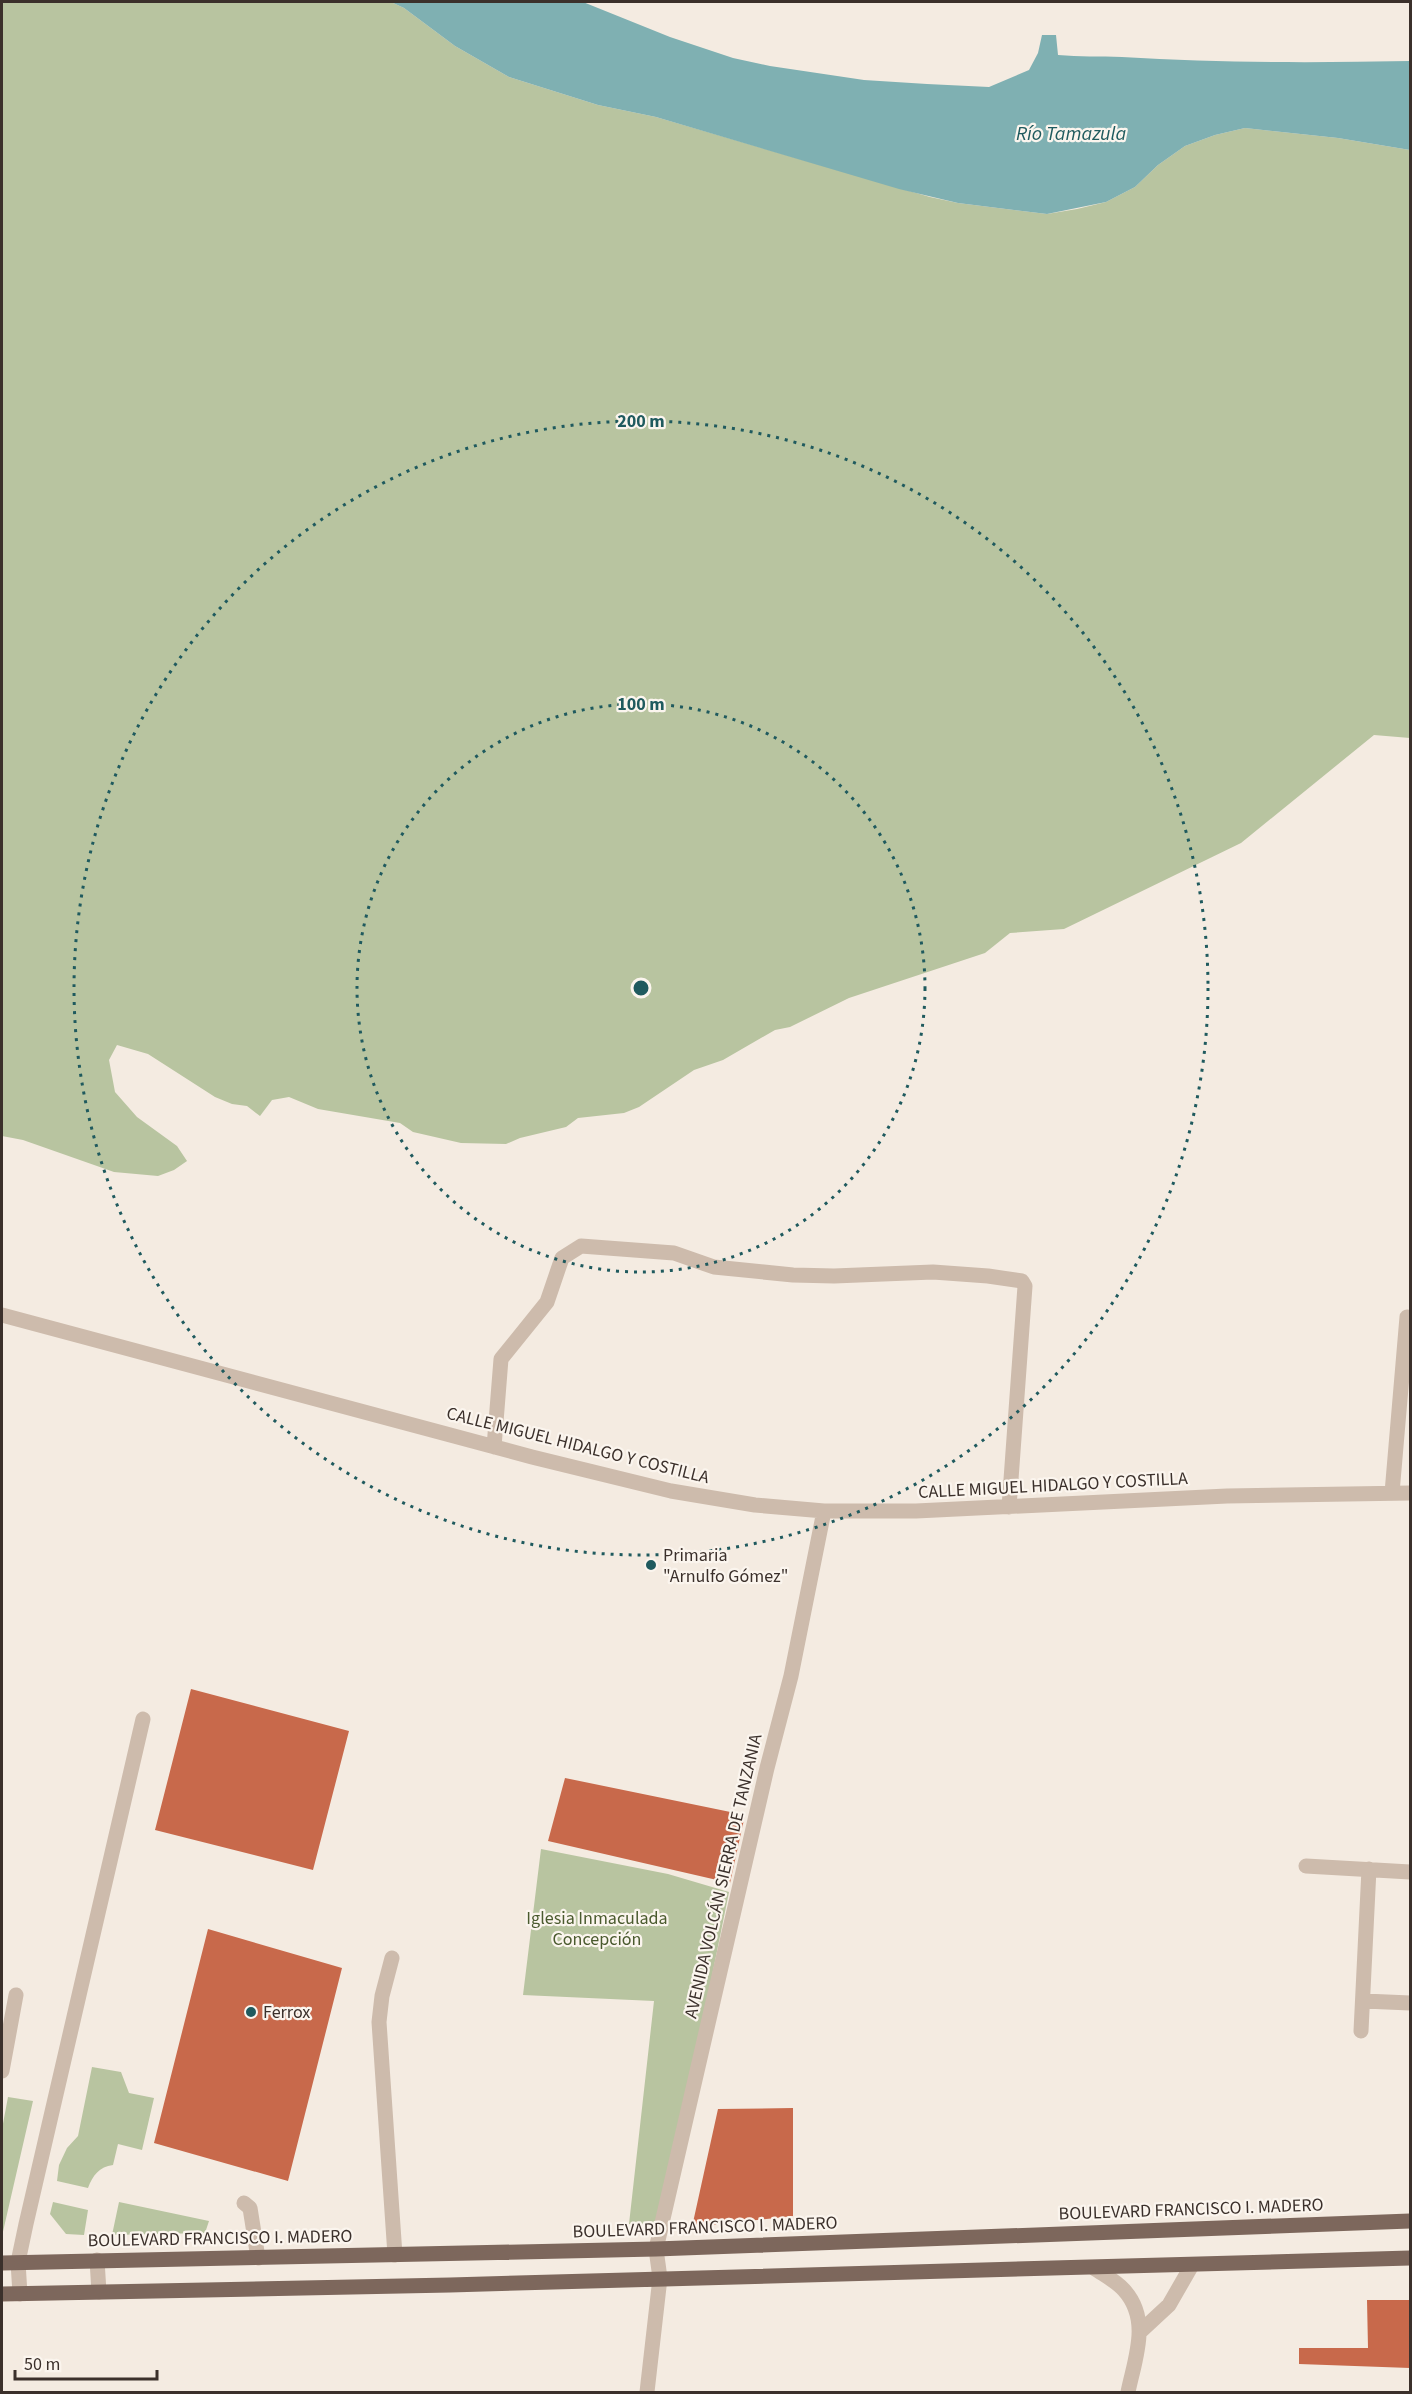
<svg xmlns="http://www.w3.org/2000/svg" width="1412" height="2394" font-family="'Source Sans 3',sans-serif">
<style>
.green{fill:#b8c4a0}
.water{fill:#7fb0b2}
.building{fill:#c8694b}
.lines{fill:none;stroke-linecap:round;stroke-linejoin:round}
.minor{stroke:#cdbbac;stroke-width:15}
.major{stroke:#7d675c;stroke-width:15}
.ring{fill:none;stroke:#1f5a5e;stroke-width:3;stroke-dasharray:3 6}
.poi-dot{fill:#1f5a5e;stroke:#fbf5ee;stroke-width:2}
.labels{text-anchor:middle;stroke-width:4.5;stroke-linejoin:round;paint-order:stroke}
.street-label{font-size:18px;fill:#3b302b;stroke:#fbf5ee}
.poi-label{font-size:18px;fill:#3b302b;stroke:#fbf5ee;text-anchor:start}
.park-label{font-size:18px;fill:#4a5a2e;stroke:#fbf5ee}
.water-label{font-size:20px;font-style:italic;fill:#1f5a5e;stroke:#fbf5ee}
.centre{fill:#1f5a5e;stroke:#fbf5ee;stroke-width:3}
.ring-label{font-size:18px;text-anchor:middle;font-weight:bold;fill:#1f5a5e;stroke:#fbf5ee;stroke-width:4.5;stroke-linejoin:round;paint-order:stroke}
</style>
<rect width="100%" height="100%" fill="#f4ebe1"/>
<!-- green -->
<path class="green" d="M2,2H391L404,8L455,46L509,77L598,105L656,117L930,197L958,203L1047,214L1077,209L1106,202L1135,187L1158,165L1185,146L1215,135L1245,128L1338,138L1410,150V738L1374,735L1241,843L1064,929L1010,933L985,953L849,998L790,1027L775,1030L723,1060L694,1070L639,1107L624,1113L578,1118L566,1127L520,1138L506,1144L461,1143L413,1132L400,1123L318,1109L289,1097L272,1100L260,1116L247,1106L232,1104L215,1097L148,1054L117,1045L109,1060L115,1092L137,1117L177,1146L187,1161L174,1170L158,1176L114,1172L23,1140L2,1136Z
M541,1849L668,1874L729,1892L662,2223L629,2224L654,2001L523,1995Z
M92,2067L121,2072L129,2093L154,2098L142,2150L118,2144L113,2165C99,2167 93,2175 88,2188L57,2181L59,2165L67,2148L78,2136Z
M8,2097L33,2101L2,2236V2129Z
M53,2202L88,2210L84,2235L66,2234L50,2214Z
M119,2202L209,2221L205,2233L112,2235Z"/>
<!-- water -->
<path class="water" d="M391,2H583L670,37L733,58L770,66L864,80L927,84L989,87L1029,70L1038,53L1042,35H1056L1058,55C1079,57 1100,56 1122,57C1218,63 1314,63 1410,61V150L1338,138L1245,128L1215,135L1185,146L1158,165L1135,187L1106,202L1047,214L958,203L899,189L656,117L598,105L509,77L455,46L404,8Z"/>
<!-- building -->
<path class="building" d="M191,1689L349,1731L313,1870L155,1830Z
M565,1778L745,1815L730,1883L548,1841Z
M208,1929L342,1968L288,2181L154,2143Z
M793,2108V2216L692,2227L718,2109Z
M1367,2300H1410V2368L1299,2364V2348H1368Z"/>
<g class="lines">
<!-- minor -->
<path class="minor" d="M2,1315L532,1457L671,1491L755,1505L824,1511H916L1227,1496L1410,1493
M494,1447L501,1359L547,1302L562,1258L581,1246L674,1253L714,1267L793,1275L834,1276L933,1272L988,1276L1022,1281L1025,1286L1009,1507
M1392,1493L1407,1317
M1306,1866L1410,1872
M392,1958L382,1996L379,2022L395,2255
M1364,2001L1410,2003
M1361,2031L1369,1869
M2,2071L16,1995
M244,2203L250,2208L258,2258
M97,2260L99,2292
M1094,2268C1104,2275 1116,2281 1124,2290C1151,2320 1135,2358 1128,2392
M20,2294L18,2262L26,2224L143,1719
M1141,2331L1169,2305L1192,2265
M647,2392L660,2278L656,2249L767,1768L791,1676L824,1511"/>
<!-- major -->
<path class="major" d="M2,2263L656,2249L1410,2221
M2,2294L450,2285L1410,2258"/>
</g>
<!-- distance rings -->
<g class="ring">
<circle cx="641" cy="988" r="284"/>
<circle cx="641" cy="988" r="567"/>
</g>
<!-- markers -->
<g class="poi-dot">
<circle cx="651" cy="1565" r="6"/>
<circle cx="251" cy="2012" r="6"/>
</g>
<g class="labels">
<!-- street labels -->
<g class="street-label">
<text transform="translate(578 1445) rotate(14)" y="6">CALLE MIGUEL HIDALGO Y COSTILLA</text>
<text transform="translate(1053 1485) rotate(-3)" y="6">CALLE MIGUEL HIDALGO Y COSTILLA</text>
<text transform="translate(723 1876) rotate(-77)" y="6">AVENIDA VOLCÁN SIERRA DE TANZANIA</text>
<text transform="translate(1191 2209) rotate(-2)" y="6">BOULEVARD FRANCISCO I. MADERO</text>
<text transform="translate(705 2227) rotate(-2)" y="6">BOULEVARD FRANCISCO I. MADERO</text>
<text transform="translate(220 2238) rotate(-1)" y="6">BOULEVARD FRANCISCO I. MADERO</text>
</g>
<!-- poi labels -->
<g class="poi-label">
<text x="663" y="1561">Primaria<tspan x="663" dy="21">"Arnulfo Gómez"</tspan></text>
<text x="263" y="2018">Ferrox</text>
</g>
<!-- park labels -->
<g class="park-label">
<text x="597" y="1924">Iglesia Inmaculada<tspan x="597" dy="21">Concepción</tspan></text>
</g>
<!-- water labels -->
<g class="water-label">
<text x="1071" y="140">Río Tamazula</text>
</g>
</g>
<circle cx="641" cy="988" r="9" class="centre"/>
<g class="ring-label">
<text x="641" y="427">200 m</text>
<text x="641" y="710">100 m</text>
</g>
<!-- border -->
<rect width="1412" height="2394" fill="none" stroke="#3b302b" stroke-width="6"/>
<!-- scale -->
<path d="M15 2370v9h142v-9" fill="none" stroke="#3b302b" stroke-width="3"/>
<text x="24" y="2370" font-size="18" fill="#3b302b" stroke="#fbf5ee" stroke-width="4.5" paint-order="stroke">50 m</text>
</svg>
